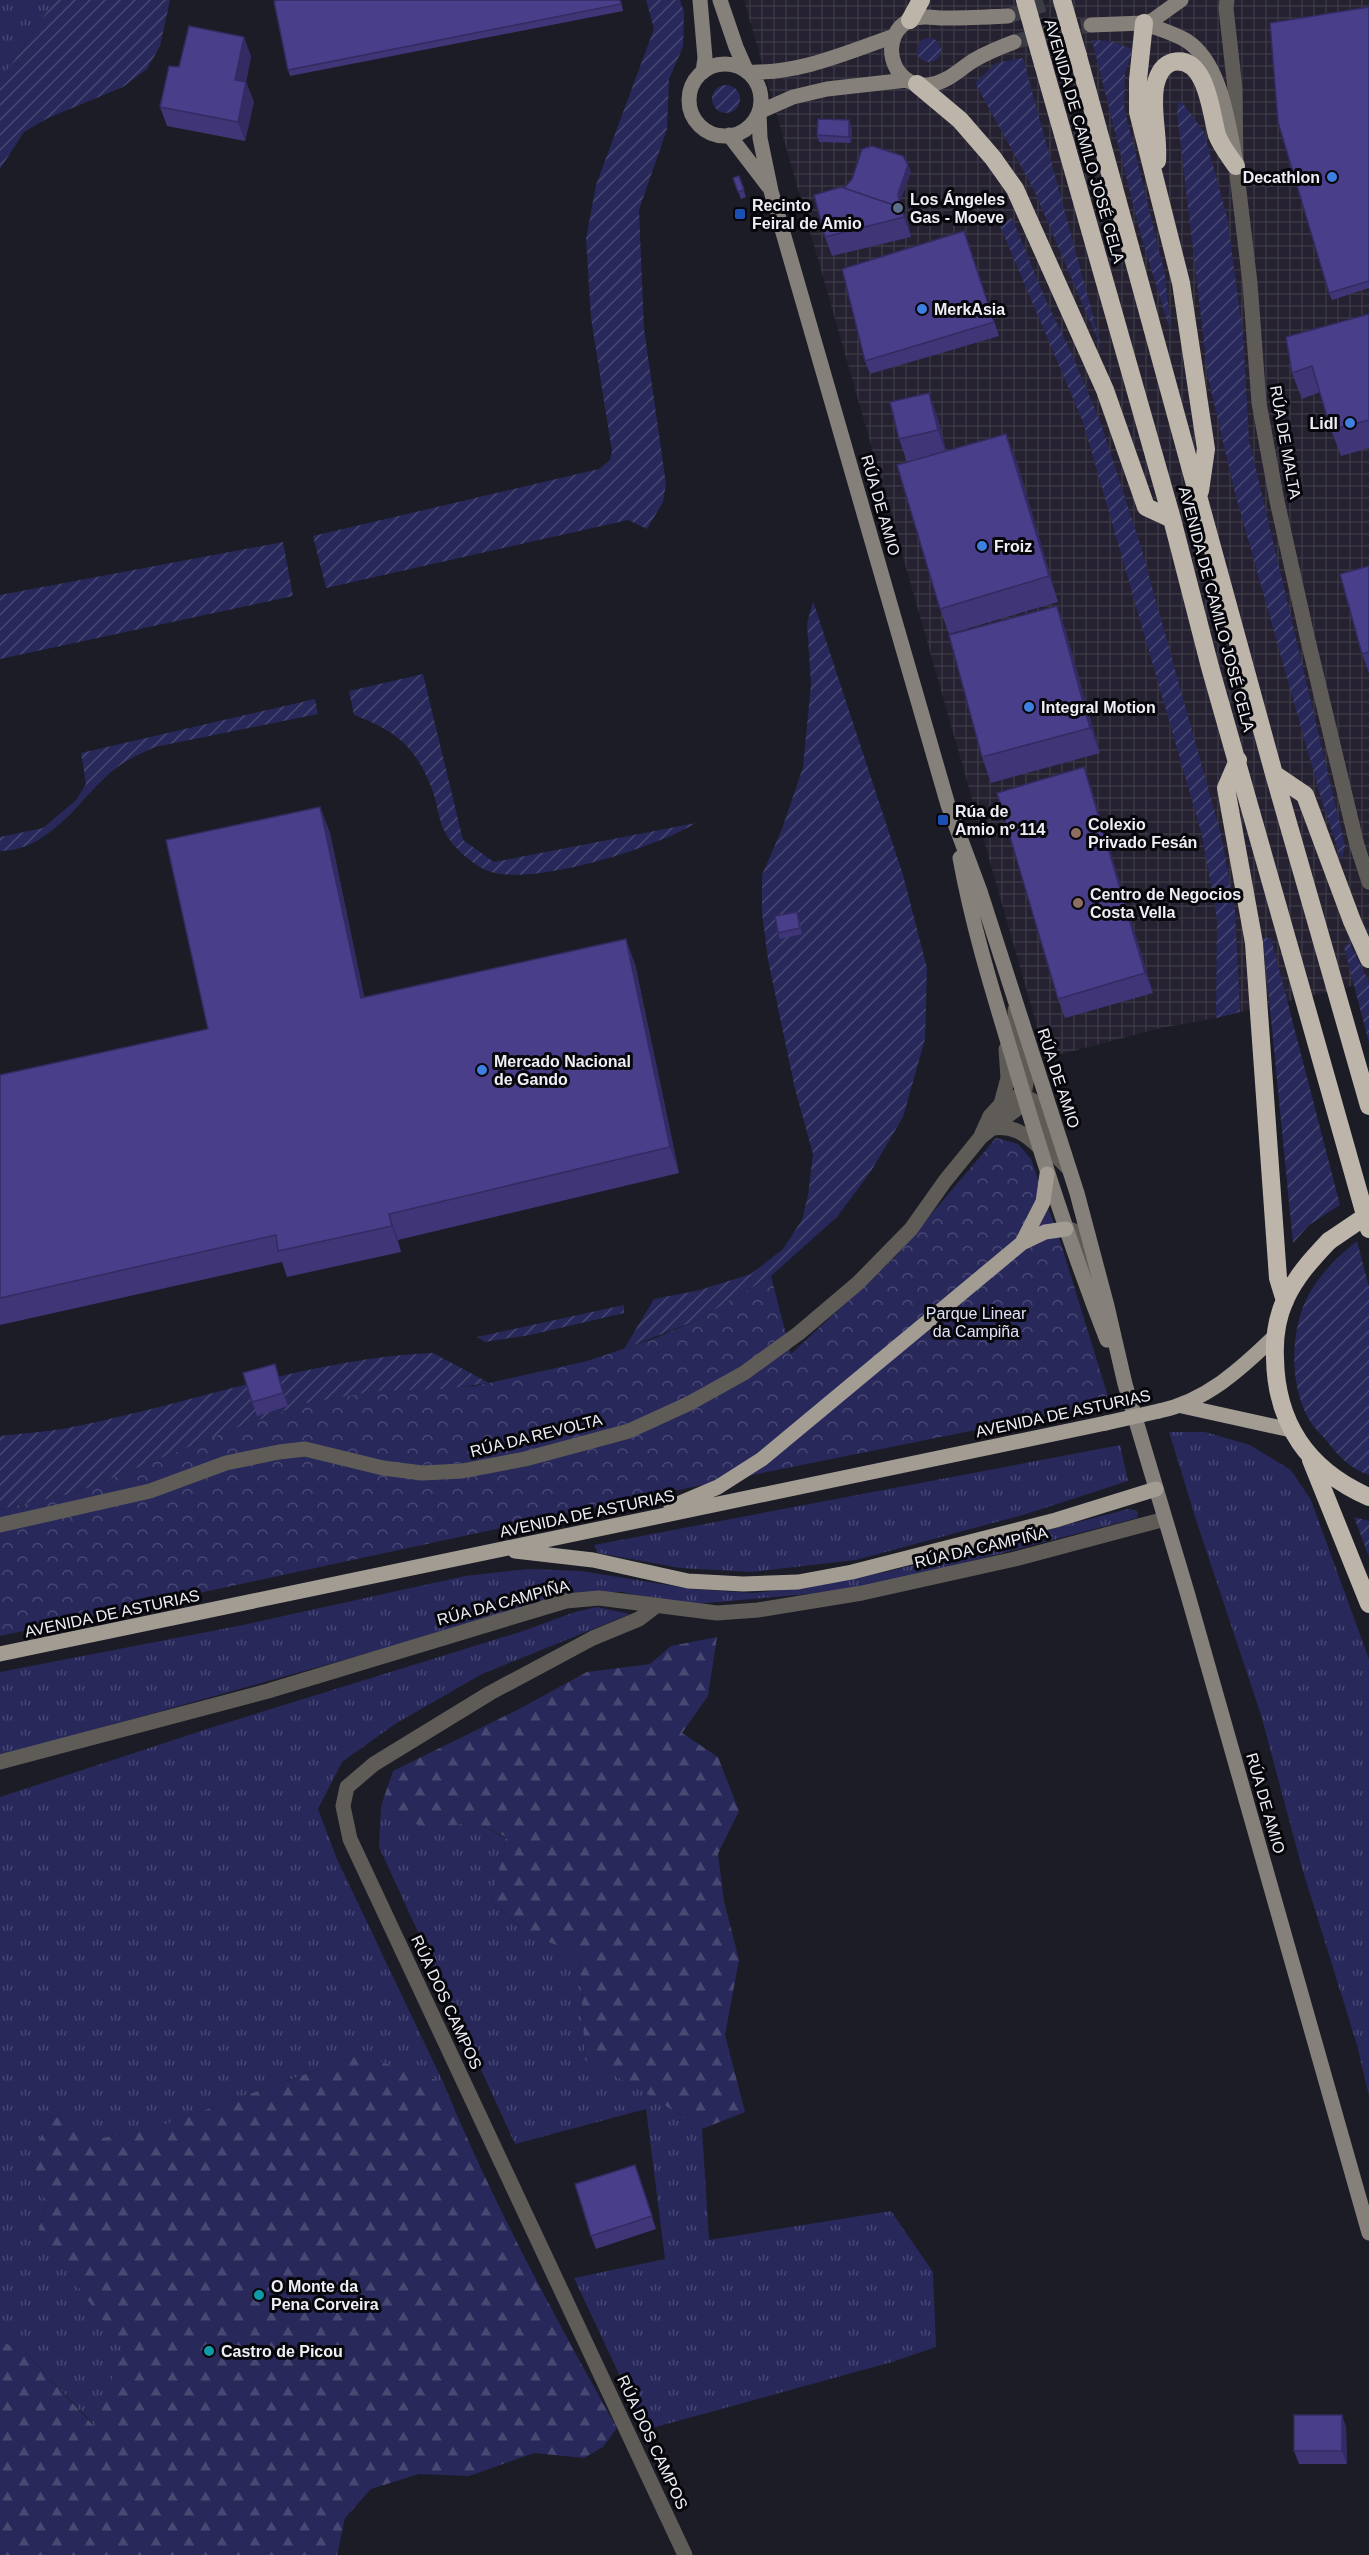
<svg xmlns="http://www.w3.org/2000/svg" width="1369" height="2555" font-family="Helvetica,sans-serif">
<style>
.industrial{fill:url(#industrial-grid)}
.grass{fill:url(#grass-tufts)}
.forest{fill:url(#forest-firs)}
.park{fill:url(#park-crowns)}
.garden{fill:url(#garden-furrows)}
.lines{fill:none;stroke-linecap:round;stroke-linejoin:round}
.secondary-tunnel{stroke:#3b3c44;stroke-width:15;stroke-dasharray:15 8;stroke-linecap:butt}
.street{stroke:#5f5c58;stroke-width:15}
.secondary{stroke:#858079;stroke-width:15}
.primary{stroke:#a29c93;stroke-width:15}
.highway{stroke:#bdb5aa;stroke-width:18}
.primary-bridge{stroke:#a29c93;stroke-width:15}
.highway-bridge{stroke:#bdb5aa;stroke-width:18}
.wall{fill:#3f3577}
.shaded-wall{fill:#332b61}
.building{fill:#493e8a;stroke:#332b61;stroke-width:1.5}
.shop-dot{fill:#3f7fe0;stroke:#07070b;stroke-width:2}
.service-dot{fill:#5c6f8a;stroke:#07070b;stroke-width:2}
.transit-dot{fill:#1a4fb4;stroke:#07070b;stroke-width:2}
.education-dot{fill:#8d6e63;stroke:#07070b;stroke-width:2}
.culture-dot{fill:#0f9aa8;stroke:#07070b;stroke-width:2}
.labels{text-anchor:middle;stroke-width:6;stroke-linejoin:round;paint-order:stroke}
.street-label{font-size:16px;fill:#eeeff6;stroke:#07070b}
.poi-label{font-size:16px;font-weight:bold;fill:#eeeff6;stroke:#07070b;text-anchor:start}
.park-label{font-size:16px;fill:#e0e3f9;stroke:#07070b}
</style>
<defs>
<pattern id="industrial-grid" width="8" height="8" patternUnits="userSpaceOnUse" patternTransform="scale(1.5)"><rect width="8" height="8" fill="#252131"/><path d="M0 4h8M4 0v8" fill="none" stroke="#3a3745"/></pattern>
<pattern id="grass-tufts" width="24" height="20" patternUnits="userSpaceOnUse" patternTransform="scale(1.5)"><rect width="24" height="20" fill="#28285b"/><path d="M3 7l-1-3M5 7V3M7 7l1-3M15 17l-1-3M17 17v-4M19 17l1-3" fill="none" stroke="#484873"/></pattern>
<pattern id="forest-firs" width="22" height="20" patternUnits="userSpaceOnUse" patternTransform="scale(1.5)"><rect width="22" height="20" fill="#28285b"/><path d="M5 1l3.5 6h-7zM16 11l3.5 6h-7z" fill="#484873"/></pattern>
<pattern id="park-crowns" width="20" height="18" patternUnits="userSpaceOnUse" patternTransform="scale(1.5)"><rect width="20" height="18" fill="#28285b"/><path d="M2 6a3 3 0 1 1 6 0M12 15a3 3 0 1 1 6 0" fill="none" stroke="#484873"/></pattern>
<pattern id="garden-furrows" width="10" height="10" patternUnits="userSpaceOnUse" patternTransform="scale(1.5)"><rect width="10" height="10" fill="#28285b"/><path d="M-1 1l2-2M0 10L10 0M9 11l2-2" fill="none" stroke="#484873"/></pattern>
</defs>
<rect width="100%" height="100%" fill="#1b1c25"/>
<!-- industrial -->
<path class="industrial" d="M744,0H1369V982L1216,1018L1161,1028L1046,1058Z"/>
<!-- grass -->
<path class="grass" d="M0,0H55L0,81Z
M1169,1432H1205L1250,1445L1291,1470L1311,1500L1369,1659V2096L1357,2045L1302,1868L1261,1715L1197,1523Z
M1120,1445L1128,1481L1026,1514L856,1560L752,1572L680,1568L598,1553L594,1545Z
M1128,1509L1135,1510L1138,1512L1137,1518L892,1582L808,1594L695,1604L651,1599L622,1592L590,1593L454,1629L0,1756V1672L243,1625L465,1576L528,1569L581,1571L692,1589L752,1593L801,1588L886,1572Z
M597,1607L630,1614L482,1674L395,1724L342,1762L318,1809L337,1859L443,2082L359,2055L155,2128L102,2138L52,2115L31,2156L46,2207L38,2232L125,2349L94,2425L24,2351L0,2341V1797L210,1728L523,1631L575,1612Z
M381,1806L427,1828L474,1822L506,1838L492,1902L528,1934L579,1954L585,2060L633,2085L702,2129L709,2240L891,2211L933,2272L936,2347L892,2362L645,2430L574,2278L665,2259L646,2109L515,2144L379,1847Z"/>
<!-- forest -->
<path class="forest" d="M717,1637L708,1696L682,1733L718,1757L739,1811L718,1854L724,1901L739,1960L725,2035L745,2112L702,2129L633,2085L585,2060L579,1954L528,1934L492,1902L506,1837L474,1822L427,1829L381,1806L393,1771L519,1709L587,1672L650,1664L671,1646Z
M359,2055L443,2082C492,2201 554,2316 617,2428L603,2447L584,2458L534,2453L469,2476L419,2474L371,2489L345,2518L337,2555H0V2341L24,2351L93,2425L124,2349L38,2232L46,2207L31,2156L52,2115L102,2138L155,2128Z"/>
<!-- park -->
<path class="park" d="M996,1138L1018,1144L1031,1159L1062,1247L1110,1403L663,1493L0,1636V1509L75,1493L238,1427L307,1403L376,1391L475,1386L587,1361L653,1339L697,1320L771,1276L791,1354L894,1258Z"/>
<!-- garden -->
<path class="garden" d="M55,0H170L160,46L147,69L123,87L48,118L24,132L0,169V81Z
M646,0H680L684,12L683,47L669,79L667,129L639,210L644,329L666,484L663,502L647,529L628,520L326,588L313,536L599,469L610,460L612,452L591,318L586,239L596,185L654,29Z
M917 50a12 12 0 1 1 24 0a12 12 0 1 1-24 0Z
M1092,40L1111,41L1133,49L1125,73L1124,107L1165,275L1171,334L1140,232Z
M1023,58L1103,352L1034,190L975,83L996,63Z
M712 99a14 14 0 1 1 28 0a14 14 0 1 1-28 0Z
M1178,102H1182L1204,132L1227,217L1243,335L1249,440L1345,846L1342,861L1321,798L1235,493L1208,377L1177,113Z
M1012,218L1047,303L1070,350L1100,421L1141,547L1221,835L1235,911L1240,1012L1216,1018L1217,919L1202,835L1083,422L999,224Z
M283,542L293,596L0,659V595Z
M813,601L903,875L927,968L925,1039L903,1117L871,1171L837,1217L771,1276L697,1320L624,1349L654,1299L700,1290L751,1274L783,1249L802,1220L808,1195L813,1154L795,1089L768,960L762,913V875L782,829L803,767L811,684L807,624Z
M423,674L463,840L494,862L696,823C654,848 543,883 495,873C478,870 454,849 446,834C439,822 438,808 434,795C418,749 399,732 354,715L349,691Z
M315,699L318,714L155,747C139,754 124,761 111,772C78,801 49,851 0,851V837L43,828L76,800L86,784L81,753Z
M1263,938H1271L1340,1205L1309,1225L1293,1243Z
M1349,942L1369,982V1043L1344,947Z
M1357,1241L1369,1287V1475C1351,1469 1338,1456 1327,1441C1319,1433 1309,1422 1305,1412C1290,1378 1291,1333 1306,1300C1317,1276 1338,1257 1357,1241Z
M624,1305V1313L530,1335L485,1342L477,1337Z
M433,1353L489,1383L444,1389L376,1391L307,1403L238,1427L75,1493L0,1509V1436C24,1433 49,1432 72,1427C192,1404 310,1358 433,1353Z
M1354,1517L1369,1521V1556L1367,1552Z"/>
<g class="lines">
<!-- secondary-tunnel -->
<path class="secondary-tunnel" d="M1008,16L1058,0
M1014,42L1054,31L1091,25"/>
<!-- street -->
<path class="street" d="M1227,0L1226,8L1235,89L1236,166L1250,283L1259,403L1277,501L1307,636L1357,845L1369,882
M1001,1104L1008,1078L1006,1049
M993,1128C1012,1125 1026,1134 1039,1147
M982,1136L1019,1107L1024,1096L1027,1077L1017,1038L1015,1010
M1066,1229C1071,1229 1075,1230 1079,1235C1088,1248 1088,1270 1098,1286
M0,1525L150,1491L226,1463L279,1452L305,1449L383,1468L422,1473L462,1471L525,1459L629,1431L690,1403L744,1373L799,1333L858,1283L911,1229L945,1181L980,1138L990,1116L1001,1104L1018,1096L1032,1100L1055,1155L1069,1169
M656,1606L639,1619L593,1638L490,1693L374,1764L347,1787L343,1806L350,1839L685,2555
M0,1762L268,1691L566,1601L599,1598L717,1613L758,1610L862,1593L1015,1559L1165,1519"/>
<!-- secondary -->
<path class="secondary" d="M700,0L705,58L703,72
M720,0L736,47L747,72
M1008,16C988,17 968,18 948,18C936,19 924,14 912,19C877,34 890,88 928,85C948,83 960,68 976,59C988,52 1001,47 1014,42
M1144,23C1158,29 1174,33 1187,41C1222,64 1228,125 1236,162
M1091,25L1144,23L1153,20L1181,0
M689 100a36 36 0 1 1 72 0a36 36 0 1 1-72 0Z
M747,72C799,74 846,53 894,36
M759,112L760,138L771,191L948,805L980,891L1077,1193L1107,1306L1125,1384L1187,1592L1369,2233
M759,112L793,97L827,89L907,80
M729,135L768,186
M960,858C973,930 995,999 1016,1069C1043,1161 1072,1251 1107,1340"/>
<!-- primary -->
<path class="primary" d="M1022,1243L1043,1202L1047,1174
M1182,1406L1291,1430
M1159,1411C1206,1401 1241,1369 1274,1337
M671,1507L718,1487L762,1459L1022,1243L1045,1232L1066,1229
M515,1551L593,1560L688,1581L743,1584L798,1582L852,1572L1056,1520L1156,1489
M0,1654L1106,1423"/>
<!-- highway -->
<path class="highway" d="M910,20L921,0
M1144,23L1138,80V112L1181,283L1206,449L1200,491
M1078,56L1274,774L1369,1106
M1043,64L1172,519L1210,667L1369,1229
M917,84L960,120L993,158L1015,189L1105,390L1146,507L1172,519
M1157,161C1159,136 1151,112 1155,87C1157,77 1162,65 1173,62C1207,55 1211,114 1217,135C1221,146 1230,157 1236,166
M1238,760L1226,788L1254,943L1278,1278L1285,1301
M1274,774L1305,795L1352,921L1369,959
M1329,1241C1312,1259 1296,1276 1285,1300C1277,1318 1274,1338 1275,1358C1276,1424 1309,1471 1369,1497
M1311,1460L1369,1604"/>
<!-- primary-bridge -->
<path class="primary-bridge" d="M1106,1423L1159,1411"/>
<!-- highway-bridge -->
<path class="highway-bridge" d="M1025,0L1043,64
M1062,0L1078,56
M1329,1241L1369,1214"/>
</g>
<!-- wall -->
<path class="wall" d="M280,0H621L623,11L290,76L288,70Z
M1369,7V288L1332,300L1329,293Z
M244,37L251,57L246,82L254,102L245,141L167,126L160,107L179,67Z
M852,127L851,143L819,142L817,135Z
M908,165L911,172L900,201L902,208L909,227L911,237L832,256L825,237L844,188Z
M739,176L746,197L741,199L733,178Z
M969,245L999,336L870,374L865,361Z
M1369,314V448L1341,456L1331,430L1320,392L1302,399L1292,373Z
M929,393L938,419L946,451L1016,459L1058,602L949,634L940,609L907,462L899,439Z
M1369,566V673L1362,654Z
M1057,606L1066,632L1100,753L991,783L982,757Z
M1091,787L1153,993L1065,1018L1058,999Z
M320,807L330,833L364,997L635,964L679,1173L398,1240L401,1252L287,1277L282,1262L0,1325V1075L208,1029Z
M799,918L802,934L780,939L778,933Z
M275,1364L288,1406L257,1416L252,1402Z
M635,2165L656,2229L596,2249L591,2236Z
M1342,2415L1346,2428L1347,2464H1299L1294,2451Z"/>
<!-- shaded-wall -->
<path class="shaded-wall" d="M244,37L251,57L242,99L235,80Z
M246,82L254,102L245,141L238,122Z
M849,120L852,127L851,143L849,137Z
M908,165L911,172L900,201L904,217L903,218L898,194Z
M902,208L909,227L911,237L904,217Z
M929,393L938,419L947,456L938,430Z
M1006,434L1016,459L1058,602L1049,576Z
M1057,606L1066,632L1100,753L1090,728Z
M1084,767L1091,787L1153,993L1145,973Z
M320,807L330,833L370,1024L361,998Z
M626,939L635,964L679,1173L670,1147Z
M389,1214L398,1240L401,1252L392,1226Z
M275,1364L279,1377L288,1406L283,1393Z
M1342,2415L1346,2428L1347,2464L1342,2451Z"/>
<!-- building -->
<path class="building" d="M280,0H620L621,4L288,70L274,1Z
M1369,7V281L1329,293L1278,122L1270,23Z
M189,26L244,37L235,80L246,82L238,122L160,107L169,66L179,67Z
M818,119L849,120V137L817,135Z
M872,146L903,156L908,165L898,194L900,207L844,188L852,179L862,149Z
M739,176L744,190L738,192L733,178Z
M841,187L902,208L904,217L825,237L814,195Z
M964,231L994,322L865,361L842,269Z
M1369,314V420L1331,430L1312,366L1292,373L1286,337Z
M929,393L938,430L899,439L890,402Z
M1006,434L1049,576L940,609L897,465Z
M1369,566V652L1362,654L1340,574Z
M1057,606L1090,728L982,757L949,635Z
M1084,767L1145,973L1058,999L997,793Z
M320,807L361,998L626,939L670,1147L389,1214L392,1226L278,1251L276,1235L0,1298V1075L208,1029L166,840Z
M797,912L800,928L778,933L775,916Z
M275,1364L283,1393L252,1402L243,1373Z
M635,2165L652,2216L591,2236L575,2184Z
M1294,2415H1342V2451H1294Z"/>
<!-- markers -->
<g class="shop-dot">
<circle cx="1332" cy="177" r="6"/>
<circle cx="922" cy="309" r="6"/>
<circle cx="1350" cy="423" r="6"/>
<circle cx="982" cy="546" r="6"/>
<circle cx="1029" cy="707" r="6"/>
<circle cx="482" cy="1070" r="6"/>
</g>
<circle class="service-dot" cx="898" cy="208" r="6"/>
<g class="transit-dot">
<rect x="734" y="208" width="12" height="12" rx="3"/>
<rect x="937" y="814" width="12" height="12" rx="3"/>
</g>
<g class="education-dot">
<circle cx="1076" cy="833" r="6"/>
<circle cx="1078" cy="903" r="6"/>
</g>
<g class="culture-dot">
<circle cx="259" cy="2295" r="6"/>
<circle cx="209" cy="2351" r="6"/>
</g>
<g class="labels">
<!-- street labels -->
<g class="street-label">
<text transform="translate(1085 141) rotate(74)" y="6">AVENIDA DE CAMILO JOSÉ CELA</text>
<text transform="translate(1286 442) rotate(80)" y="6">RÚA DE MALTA</text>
<text transform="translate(881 505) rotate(74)" y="6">RÚA DE AMIO</text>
<text transform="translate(1217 609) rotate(75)" y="6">AVENIDA DE CAMILO JOSÉ CELA</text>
<text transform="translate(1059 1078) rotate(72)" y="6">RÚA DE AMIO</text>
<text transform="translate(1063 1413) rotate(-12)" y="6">AVENIDA DE ASTURIAS</text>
<text transform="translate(536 1435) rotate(-14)" y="6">RÚA DA REVOLTA</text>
<text transform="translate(587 1513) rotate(-12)" y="6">AVENIDA DE ASTURIAS</text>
<text transform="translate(981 1547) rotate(-13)" y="6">RÚA DA CAMPIÑA</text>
<text transform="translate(503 1602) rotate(-15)" y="6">RÚA DA CAMPIÑA</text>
<text transform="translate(112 1613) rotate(-12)" y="6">AVENIDA DE ASTURIAS</text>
<text transform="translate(1266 1803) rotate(74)" y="6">RÚA DE AMIO</text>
<text transform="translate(447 2002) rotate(65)" y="6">RÚA DOS CAMPOS</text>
<text transform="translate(653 2442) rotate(65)" y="6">RÚA DOS CAMPOS</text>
</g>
<!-- poi labels -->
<g class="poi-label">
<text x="1320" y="183" text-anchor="end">Decathlon</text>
<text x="910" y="205">Los Ángeles<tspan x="910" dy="18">Gas - Moeve</tspan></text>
<text x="752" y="211">Recinto<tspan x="752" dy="18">Feiral de Amio</tspan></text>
<text x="934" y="315">MerkAsia</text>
<text x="1338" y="429" text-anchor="end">Lidl</text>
<text x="994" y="552">Froiz</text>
<text x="1041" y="713">Integral Motion</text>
<text x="955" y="817">Rúa de<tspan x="955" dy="18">Amio nº 114</tspan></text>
<text x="1088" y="830">Colexio<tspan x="1088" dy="18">Privado Fesán</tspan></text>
<text x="1090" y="900">Centro de Negocios<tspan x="1090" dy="18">Costa Vella</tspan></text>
<text x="494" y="1067">Mercado Nacional<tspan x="494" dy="18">de Gando</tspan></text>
<text x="271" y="2292">O Monte da<tspan x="271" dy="18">Pena Corveira</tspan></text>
<text x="221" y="2357">Castro de Picou</text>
</g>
<!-- park labels -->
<g class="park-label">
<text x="976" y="1319">Parque Linear<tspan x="976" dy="18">da Campiña</tspan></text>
</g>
</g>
</svg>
